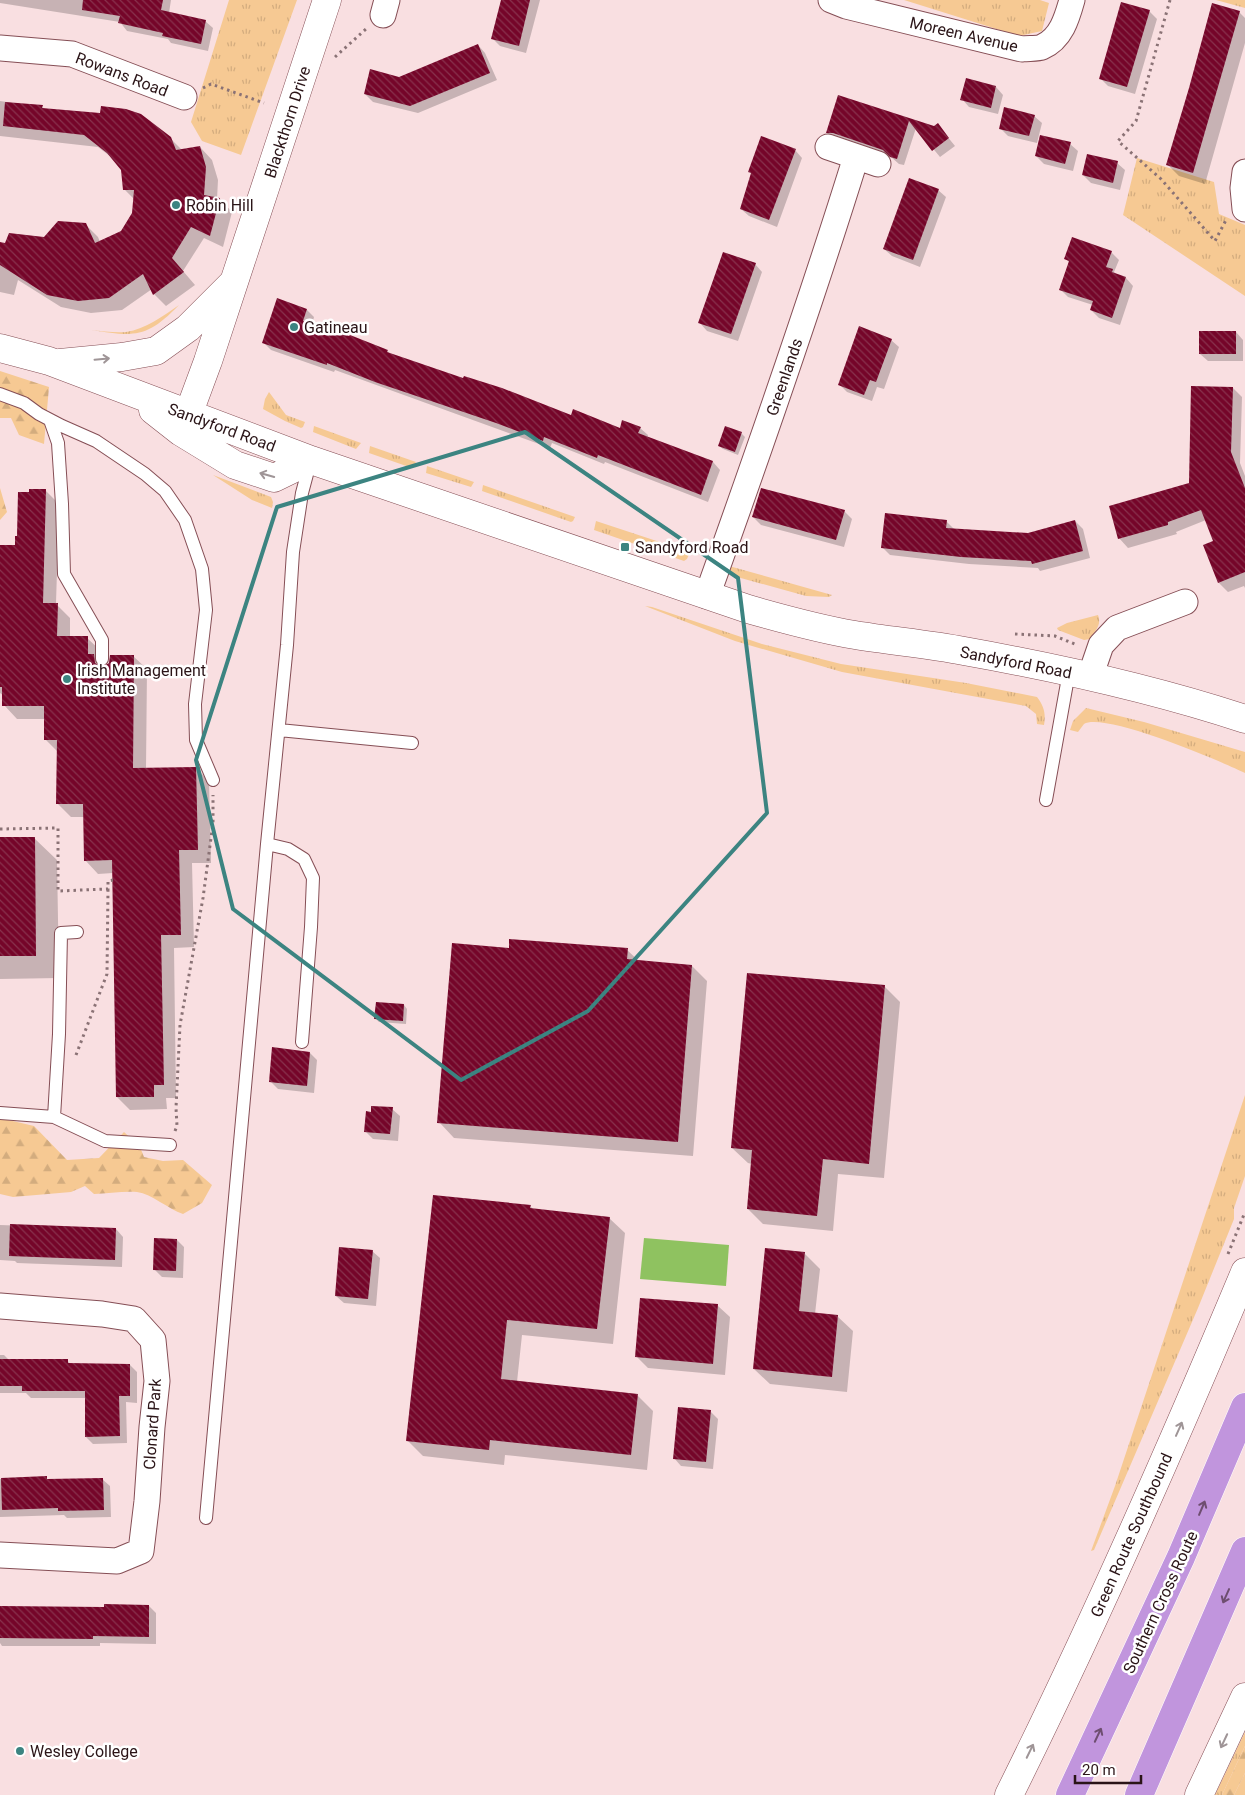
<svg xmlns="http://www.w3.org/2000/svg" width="1245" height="1795" font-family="Roboto,sans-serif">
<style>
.grass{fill:url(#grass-tufts)}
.forest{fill:url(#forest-firs)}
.water{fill:#8fc260}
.shadow{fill:#0003}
.building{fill:url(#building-back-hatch)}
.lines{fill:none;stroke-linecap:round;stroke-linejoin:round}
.lane-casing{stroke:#854e55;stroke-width:14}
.street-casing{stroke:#854e55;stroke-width:27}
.secondary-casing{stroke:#854e55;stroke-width:29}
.highway-casing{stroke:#fff;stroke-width:29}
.path{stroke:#8a7275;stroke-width:3;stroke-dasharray:2.5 4;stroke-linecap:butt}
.lane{stroke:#fff;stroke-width:12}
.street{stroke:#fff;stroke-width:25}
.secondary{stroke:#fff;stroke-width:28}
.highway{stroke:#c195dd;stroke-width:28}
.oneway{stroke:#9f9597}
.oneway2{stroke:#6e4e70}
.marked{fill:none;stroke:#3c8481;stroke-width:4;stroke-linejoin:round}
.poi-dot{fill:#3c8481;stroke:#fff;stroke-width:2}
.labels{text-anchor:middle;stroke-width:5;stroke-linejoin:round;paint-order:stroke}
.street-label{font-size:16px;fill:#2a1417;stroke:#fff}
.poi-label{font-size:16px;fill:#2a1417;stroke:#fff;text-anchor:start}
</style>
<defs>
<pattern id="grass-tufts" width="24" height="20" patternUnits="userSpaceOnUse" patternTransform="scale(1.25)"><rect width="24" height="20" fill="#f6c993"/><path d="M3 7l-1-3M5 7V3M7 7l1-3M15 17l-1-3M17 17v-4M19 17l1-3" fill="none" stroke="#d3ac7e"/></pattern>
<pattern id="forest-firs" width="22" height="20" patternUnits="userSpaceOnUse" patternTransform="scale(1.25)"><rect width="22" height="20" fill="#f6c993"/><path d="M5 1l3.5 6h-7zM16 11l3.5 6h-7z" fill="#d3ac7e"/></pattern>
<pattern id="building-back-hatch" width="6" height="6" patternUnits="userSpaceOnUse" patternTransform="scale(1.25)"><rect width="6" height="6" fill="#750529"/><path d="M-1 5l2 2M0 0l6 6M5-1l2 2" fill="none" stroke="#88324d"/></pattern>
</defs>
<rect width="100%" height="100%" fill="#f9dfe1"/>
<!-- grass -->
<path class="grass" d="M229,0H297L241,155L202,141L191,122Z
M904,0H1040L1049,3L1042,31L1019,36Z
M1216,0H1245V8Z
M1137,158L1214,182L1219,214L1245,225V296L1123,215Z
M179,305C147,338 135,337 91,330C102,331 115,333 126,332C146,329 163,316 179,305Z
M269,392L286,415L305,422L303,427L301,428L285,421L263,409L265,399Z
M314,426L361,443L356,449L313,432Z
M370,446L416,462L412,468L369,453Z
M427,466L474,482L471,487L426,473Z
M213,475L271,497L273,502L272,508L252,500Z
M483,485L575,517L573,521L571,522L482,491Z
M596,521L690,552L687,559L684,561L594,530Z
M729,566L832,595L829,597L806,596L730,575L728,572Z
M645,606L652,607L762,644L841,664L966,683L1037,697C1044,706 1046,714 1044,725L1037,724L1036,714L1026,706L842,672L735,641Z
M1098,615C1102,625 1095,631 1090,639L1084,640L1058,630L1057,628L1067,623Z
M1086,708L1144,722L1245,752V773C1220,761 1105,712 1084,724L1078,732L1070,730L1073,721Z
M1245,1095V1176L1234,1208V1219L1198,1308L1094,1550L1091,1551L1115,1486Z
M1245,1732V1746L1222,1795H1215Z
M1245,1773V1795H1234Z"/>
<!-- forest -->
<path class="forest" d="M0,371L49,387L44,444L19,435L11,418H0Z
M0,488L7,512L0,520Z
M0,1118L34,1126L67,1160L99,1158L124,1132L140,1147L144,1157L163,1161L183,1160L212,1185L202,1203L183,1214C168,1209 152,1194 137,1192C123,1191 107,1194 94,1194L85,1186L71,1192L13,1197L0,1194Z
M1245,1746V1773L1234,1795H1222Z"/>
<!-- water -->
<path class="water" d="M644,1238L729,1245L726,1286L640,1279Z"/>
<!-- shadow -->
<path class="shadow" d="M0,0H171L169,13L205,21L213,28L208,51L171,43L168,39L127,31L120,22L0,3Z
M502,0H540L526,53L500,46L492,38Z
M1149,11L1157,19L1135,94L1108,86L1100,78Z
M1239,12L1245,18V43L1205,184L1179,176L1167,164Z
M478,45L485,53L497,80L418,113L373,102L365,94Z
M996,87L1003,95L998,114L969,107L962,99Z
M839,96L934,128L938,125L955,146L940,157L916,128L904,165L899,164L891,157L841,140H834L827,133Z
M0,101L42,107L45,109L170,138L182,150L200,147L212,160L218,180L217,199H220L232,212L223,247L204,238L183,271L195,285L166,306L154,294L152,289L122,310L91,313L61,307L18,280L14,295L0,292V244H6L45,238L85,224L98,237L100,242L122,232L133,213L135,200L125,190L123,169L115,160L98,147L0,136Z
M1034,116L1042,123L1037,143L1008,136L1000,128Z
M1070,144L1078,151L1073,171L1044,164L1036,156Z
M795,150L802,158L777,227L749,216L741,209Z
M1117,163L1125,170L1120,190L1091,183L1083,175Z
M938,190L946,197L920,267L892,256L884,249Z
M1111,252L1119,260L1114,272L1118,276L1126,278L1133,286L1120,325L1099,318L1091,310L1093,305L1068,297L1060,289L1070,263L1066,259Z
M755,264L762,272L738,341L707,331L700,323Z
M307,310L314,317L312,325L387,351L391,354L572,417L620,429L640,428L648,435L647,438L713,462L720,470L708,502L605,462L604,464L552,443L550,448L335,370L334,372L271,350L263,342Z
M1236,332L1243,340V361H1208L1200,354Z
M891,340L899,347L884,389L877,387L872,401L847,392L839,384Z
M1233,388L1242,397L1240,463L1245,476V588L1244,586L1228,592L1219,583L1215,542L1206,520L1176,532L1177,534L1128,548L1119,538L1190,484Z
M741,433L745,437L738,455L723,449L719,446Z
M45,490L59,504L56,604L70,618V637L87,638L101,651L100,663L105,667L133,656L147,669L146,769L196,768L209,781L211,863H192L194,947L174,948L176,1098H166L167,1109L130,1110L117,1097L113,873L98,874L85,860L84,817H71L58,804V752L45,739L46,719H17L4,705V696L0,693V547H17Z
M844,511L852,519L844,547L761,525L753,517Z
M946,521L954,529L1028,534L1075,521L1083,529L1090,558L1040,571L1038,568L969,564L890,555L882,547Z
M0,838H34L57,860L59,978L0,979Z
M510,949L627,950L640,962L692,966L707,981L693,1156L454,1138L439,1122Z
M884,986L900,1002L884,1178L838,1174L833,1231L763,1224L748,1209L752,1164L748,1163L732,1148Z
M404,1005L407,1009L406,1024L379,1022L376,1019Z
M310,1053L317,1060L314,1093L278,1089L270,1081Z
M392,1109L400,1116L398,1141L373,1139L366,1132L372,1113Z
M530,1206L534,1210L609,1218L625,1233L613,1344L522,1335L517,1382L637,1395L653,1411L647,1470L505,1455L504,1465L423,1456L408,1441Z
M0,1225L116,1229L123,1237L122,1267L17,1263L15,1261L0,1260Z
M177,1240L184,1247L183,1278L162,1277L154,1269Z
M372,1251L380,1258L376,1306L344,1303L336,1296Z
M804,1253L820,1269L815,1314L837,1316L853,1331L847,1392L770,1384L754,1369Z
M641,1299L718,1306L730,1317L725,1375L648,1368L636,1356Z
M0,1355H4L9,1360H67L71,1365H130L137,1372V1403L126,1402L127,1443L93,1444L86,1437V1398H31L26,1393H0Z
M711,1412L718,1419L713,1469L681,1466L674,1458Z
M46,1478L49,1481L102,1479L110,1486L111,1517L67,1518L64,1515L0,1517V1479Z
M149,1606L156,1613V1644L100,1643V1646H2L0,1643V1608H105Z"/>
<!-- building -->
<path class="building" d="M83,0H163L161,10L206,20L201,44L162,36L163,33L118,23L120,16L82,10Z
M501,0H530L519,46L491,39Z
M1121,2L1150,10L1127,87L1099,79Z
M1212,3L1240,11L1193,173L1166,165L1189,88Z
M478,44L490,73L410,106L364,94L370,69L399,77Z
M966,78L996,86L991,108L960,100Z
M838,95L934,126L938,123L949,138L932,151L909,121L897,159L890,157L883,150L833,133H826Z
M5,102L43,105L42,108L100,113L101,106L126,109L141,114L171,137L176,150L200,146L206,167L204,195L220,198L210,236L191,227L172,258L184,272L153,295L143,274L109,298L78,301L47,295L0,265V242L5,243L9,233L44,237L58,221L86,223L95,243L121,231L132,213L134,190H123L121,170L107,153L84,135L3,126Z
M1004,107L1035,115L1029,136L999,129Z
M1040,135L1071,142L1065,164L1035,156Z
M761,136L796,149L769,220L740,209L751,173L748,172Z
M1087,154L1118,161L1113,183L1082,175Z
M909,178L939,189L913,260L883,249Z
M1072,237L1112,251L1106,267L1113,269L1112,272L1126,277L1112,318L1090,310L1093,301L1059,290L1069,261L1064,259Z
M723,252L756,263L731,334L698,323Z
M277,298L307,309L303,321L349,336L350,335L388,350L387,352L463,378L464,376L502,388L571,415L573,409L620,428L622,420L641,427L638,433L713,461L701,495L598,455L597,458L544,437L543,441L496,423L375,382L327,363V365L262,343Z
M859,326L892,339L876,382L870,380L864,395L838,385Z
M1199,331H1236V354H1199Z
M1191,386L1233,387L1231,452L1245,488V572L1218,583L1203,545L1213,541L1201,510L1168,522V525L1118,539L1109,506L1189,483Z
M725,426L742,432L735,452L718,446Z
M761,488L845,510L836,540L752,517Z
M29,489H46L43,603H58L57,636H88V654H94L95,663L102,667L109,663L110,655H134L133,768L196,767L198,850H179L181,935H161L164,1085H154V1097H116L112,860L84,861L83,804H56L57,740H44V706H2V687H0V545H15V536H17L18,492H29Z
M885,513L947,520L946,528L1028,533L1075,520L1083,551L1032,564L1031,561L961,557L881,548Z
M0,837H35L36,956H0Z
M509,939L628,948L627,959L692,965L678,1142L437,1123L452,943L509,948Z
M747,973L885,985L869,1164L823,1159L817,1216L747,1209L752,1150L731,1148Z
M376,1002L404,1004L403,1021L374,1019Z
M272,1047L310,1052L307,1086L269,1082Z
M371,1106L393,1107L390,1134L364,1132L366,1111L371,1112Z
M433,1195L531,1205L530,1208L610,1217L597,1329L507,1320L501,1379L638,1394L631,1455L490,1440L489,1450L406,1441Z
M10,1224L116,1228L115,1260L9,1256Z
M154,1238L177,1239L176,1271L153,1270Z
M339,1247L373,1250L368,1299L335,1296Z
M765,1248L805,1252L799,1311L838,1315L832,1377L753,1369Z
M640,1298L718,1304L713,1364L635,1357Z
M0,1359H68V1363L130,1364V1396H119L120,1436L85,1437V1391H22V1386H0Z
M678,1407L711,1410L706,1462L673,1459Z
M47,1476V1479L103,1478L104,1510L58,1511V1508L2,1510L1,1478Z
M104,1604L149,1605V1637L93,1636V1639L0,1638V1606L104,1607Z"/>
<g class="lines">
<!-- lane casing -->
<g class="lane-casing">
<path id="lane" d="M0,394L24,403L39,414L62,426L96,441L145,474L165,491L185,520L202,569L206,610L195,704L196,740L213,780
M50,420L58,443L62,504L64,574L102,640V659
M279,730L412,743
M1046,800L1069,672
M267,844L288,849L304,859L313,878L311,927L302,1042
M0,1113L54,1117L105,1141L170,1145
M54,1117L59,1034L61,933L77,932
M206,1518L267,844L287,645L293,552L302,493L310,463"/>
</g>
<!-- street casing -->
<g class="street-casing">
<path id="street" d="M831,0L846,6L1022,49C1028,48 1037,49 1042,47C1061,39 1067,18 1072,0
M383,15L387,0
M0,48L72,54L184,97
M828,147L878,164
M1245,172L1243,188L1245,209
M707,596C759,451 810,305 856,157
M1090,677L1101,645L1117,628L1185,602
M0,1306L102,1314L134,1319L153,1340L157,1381L152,1427L147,1501L141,1551L117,1561L0,1555"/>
</g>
<!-- secondary casing -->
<g class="secondary-casing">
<path id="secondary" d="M0,348L49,361L311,460L748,609C783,619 819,629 855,635C891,641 928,644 964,651C1059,668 1154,689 1245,719
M60,363L122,357L156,351L188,328L231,285
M153,410L181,432L235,465L274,478L311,460
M188,415L208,361L327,0
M1009,1795C1094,1624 1171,1449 1245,1272
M1199,1795L1245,1697"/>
</g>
<!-- highway casing -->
<g class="highway-casing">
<path id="highway" d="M1070,1795L1181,1557L1245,1407
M1139,1795L1245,1551"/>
</g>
<!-- path -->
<path class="path" d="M1170,0L1136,121L1118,141L1161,179L1215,241L1226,220
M335,57L366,29
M203,88L211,84L264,103
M1015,634L1055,636L1077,645
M0,829L58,828V891L108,889V881L113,880
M76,1055L107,974L108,889
M175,1131L177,1126L176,1108L180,1025L203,898L213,823V795
M1228,1254L1245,1212"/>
<!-- lane -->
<use href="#lane" class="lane"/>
<!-- street -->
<use href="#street" class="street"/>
<!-- secondary -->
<use href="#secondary" class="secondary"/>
<!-- highway -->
<use href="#highway" class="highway"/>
</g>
<!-- one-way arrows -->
<defs><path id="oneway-shaft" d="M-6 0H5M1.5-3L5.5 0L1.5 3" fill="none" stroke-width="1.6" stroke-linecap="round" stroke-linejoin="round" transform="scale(1.25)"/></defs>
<g class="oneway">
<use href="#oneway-shaft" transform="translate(102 359) rotate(-5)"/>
<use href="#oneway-shaft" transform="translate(267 475) rotate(-164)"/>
<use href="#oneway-shaft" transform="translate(1179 1429) rotate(-66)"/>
<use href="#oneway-shaft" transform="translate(1224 1741) rotate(115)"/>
<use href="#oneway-shaft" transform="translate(1030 1751) rotate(-64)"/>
</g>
<g class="oneway2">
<use href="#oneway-shaft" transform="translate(1202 1508) rotate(-67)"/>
<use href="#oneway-shaft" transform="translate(1226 1596) rotate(114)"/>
<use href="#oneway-shaft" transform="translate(1098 1735) rotate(-65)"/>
</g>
<!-- marked area -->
<path class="marked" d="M525,432L738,578L767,813L588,1011L461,1080L233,909L196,760L277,507Z"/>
<!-- markers -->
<g class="poi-dot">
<circle cx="176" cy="205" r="5"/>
<circle cx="294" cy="327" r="5"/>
<rect x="620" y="542" width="10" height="10" rx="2.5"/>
<circle cx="67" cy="679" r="5"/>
<circle cx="20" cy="1751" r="5"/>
</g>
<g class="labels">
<!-- street labels -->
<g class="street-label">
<text transform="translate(964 34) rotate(13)" y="6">Moreen Avenue</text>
<text transform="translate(122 74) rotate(21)" y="6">Rowans Road</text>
<text transform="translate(287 122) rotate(-72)" y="6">Blackthorn Drive</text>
<text transform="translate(784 377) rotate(-71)" y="6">Greenlands</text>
<text transform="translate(222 427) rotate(20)" y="6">Sandyford Road</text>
<text transform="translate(1016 662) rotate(11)" y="6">Sandyford Road</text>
<text transform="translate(152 1424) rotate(-86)" y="6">Clonard Park</text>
<text transform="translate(1131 1535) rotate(-66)" y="6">Green Route Southbound</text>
<text transform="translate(1160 1602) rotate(-65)" y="6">Southern Cross Route</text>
</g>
<!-- poi labels -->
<g class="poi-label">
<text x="186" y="211">Robin Hill</text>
<text x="304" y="333">Gatineau</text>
<text x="635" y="553">Sandyford Road</text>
<text x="77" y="676">Irish Management<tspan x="77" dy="18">Institute</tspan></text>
<text x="30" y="1757">Wesley College</text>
</g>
</g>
<!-- scale -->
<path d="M1075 1775v8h66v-8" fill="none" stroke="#2a1417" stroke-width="2.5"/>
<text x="1082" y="1775" font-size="15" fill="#2a1417" stroke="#ffffff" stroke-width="4" paint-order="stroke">20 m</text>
</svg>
